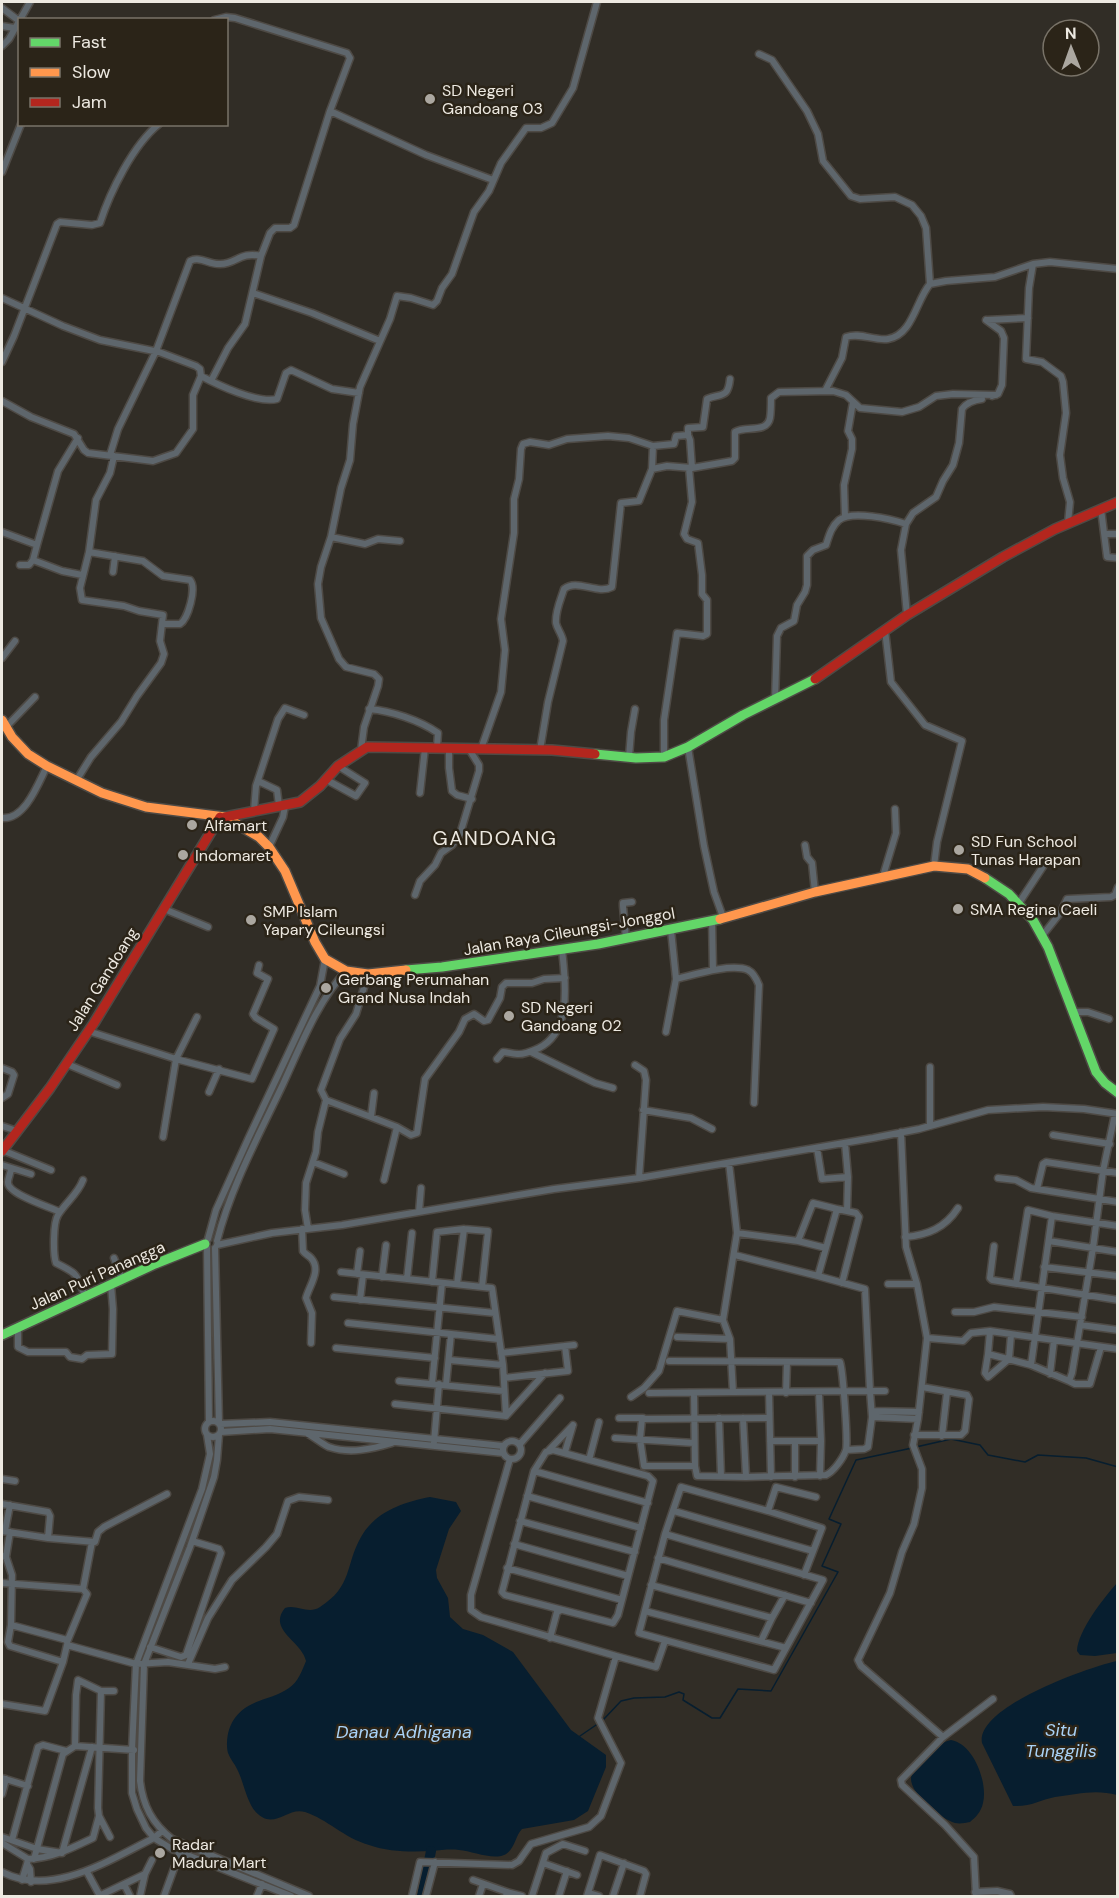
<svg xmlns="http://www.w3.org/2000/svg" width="1119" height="1898" font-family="'DM Sans',sans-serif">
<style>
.water{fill:#071e2f}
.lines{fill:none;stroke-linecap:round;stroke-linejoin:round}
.stream{stroke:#071e2f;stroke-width:1.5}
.river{stroke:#071e2f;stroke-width:10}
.street-casing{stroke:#4e4a45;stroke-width:9}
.fast-casing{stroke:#4e4a45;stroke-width:12}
.slow-casing{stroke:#4e4a45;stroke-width:12}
.jam-casing{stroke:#4e4a45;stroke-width:12}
.street{stroke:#5e666c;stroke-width:6}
.fast{stroke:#63d668;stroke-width:9}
.slow{stroke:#ff974d;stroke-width:9}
.jam{stroke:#b3261e;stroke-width:9}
.poi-dot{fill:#aba7a0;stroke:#2b2418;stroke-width:2}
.labels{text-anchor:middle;stroke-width:5;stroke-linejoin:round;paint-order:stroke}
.poi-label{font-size:16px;fill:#ede9e1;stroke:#2b2418;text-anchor:start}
.street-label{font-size:16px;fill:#ede9e1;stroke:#2b2418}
.water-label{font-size:18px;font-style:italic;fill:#a9d2f6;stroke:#2b2418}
.quarter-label{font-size:20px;letter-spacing:1.5px;fill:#ede9e1;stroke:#2b2418}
</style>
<rect width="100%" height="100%" fill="#312d26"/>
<!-- water -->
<path class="water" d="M430,1497L456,1502L461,1511L449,1529L436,1570L437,1578L448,1598L450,1617L463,1629L483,1635L513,1652L571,1730L606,1755V1767L588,1811L574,1820L522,1829C515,1836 515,1850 504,1855C492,1860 472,1851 459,1850C451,1849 441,1850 432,1851C411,1852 389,1852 369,1845C344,1838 327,1819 305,1812C289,1807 277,1826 262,1817C247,1809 245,1784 237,1769C235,1764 230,1759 228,1753C226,1746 227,1734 230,1727C242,1698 270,1702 289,1688C298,1682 302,1671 306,1661C302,1641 267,1630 285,1608C297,1604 308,1615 320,1607C353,1586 345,1565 361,1537C375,1512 403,1502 430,1497Z
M1117,1583V1653L1095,1656L1080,1655L1077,1651C1078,1630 1104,1598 1117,1583Z
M1117,1661V1795C1096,1789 1077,1794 1055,1797C1040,1800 1031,1807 1013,1806L982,1743C975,1707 1089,1667 1117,1661Z
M951,1740C974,1744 988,1783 983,1803C981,1812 976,1817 970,1822C965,1823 960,1824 955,1823C941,1819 910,1794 911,1778C912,1769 922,1761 928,1755C935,1748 941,1742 951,1740Z"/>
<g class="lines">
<!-- stream -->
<path class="stream" d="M916,1447L951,1439L980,1445L988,1455L1025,1462L1038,1455L1086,1458L1118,1467
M603,1720L621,1701L634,1698L665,1697L679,1692L684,1694L683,1700L712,1718H720L738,1689L771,1691L838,1572L822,1566L841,1524L829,1519L856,1460L912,1448
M580,1736L599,1723"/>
<!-- river -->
<path class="river" d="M422,1896L431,1851"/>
<!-- street casing -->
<g class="street-casing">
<path id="street" d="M2,8L18,20
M2,26L14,28
M2,46L9,39L30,2
M759,54L772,60L807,111L818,134L823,161L851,196L860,199L895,197L912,205L921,216L926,228L930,284
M330,111L426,155L493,180
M2,172L21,124
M1033,264L1029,288L1026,359L1042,362L1061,376L1063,382L1066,413L1060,455L1063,478L1070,502L1068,523
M253,293L312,313L380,341
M2,298L63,326L100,340L159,352L196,366L200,369L201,376C218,385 258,404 277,399L286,373L291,370L332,389L359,393
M986,320L1001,331L1004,338L1002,385L998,394L992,396
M987,320L1028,318
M2,362L14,336L57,224L60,222L92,225L100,223C110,192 133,145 159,124
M211,381L228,348L245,324L261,256L270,233L275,228H290L294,225L330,111L350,58L347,53L235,18L226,17L214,20
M825,391L842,358L846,337C860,332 874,341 888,339C913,335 916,300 930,284L946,281L995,277L1033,264L1050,262L1118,269
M2,401L31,417L74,434L84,450L88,453L153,461L176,453L193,429V395L201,376
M688,435L690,440L692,468
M110,455L118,429L156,351L190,261C200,256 208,264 219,264C236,265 239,251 261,256
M114,456L110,473L96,500L89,552L143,561L163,576L190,580C197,588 188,619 180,624H163
M652,469L667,466L692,468L732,461L735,458V432C745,425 767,434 770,418C771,412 771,404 771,398L779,392L833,391L846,395L860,408L902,412L919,407L936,396L953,394L996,395
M1101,509L1107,557L1118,558
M845,517L844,485L852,449V439L848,431L853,402
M906,524L913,513L936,497L943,481L953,465L959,443L962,409C967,402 974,400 982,399
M2,532L37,545L58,471L78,438
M1105,534H1118
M331,537L365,544L378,539L400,541
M37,545L33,560L62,571L82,575
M20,565H29L33,560
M113,572L115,556
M885,630L891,682L925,725L962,741L937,842L934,866
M2,658L15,641
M775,700L777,636L781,628L794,621L797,605L805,592L807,585V556L813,550L826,545C829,536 831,527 839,520C852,510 891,519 906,524L901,550L907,615
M369,709C391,711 419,720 438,733L437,747
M6,727L35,697
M688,747L704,846L714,892L723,917
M449,748V768L452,791L457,795L472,799
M481,749L501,692L505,650L501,619L514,533V499L519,479L521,449L523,444L530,442L549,445L567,439L608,436L629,438L653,446
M361,750L364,727L378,686L379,679L374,674L346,667L339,659L321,618L318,584L321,567L331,537L341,488L350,460L353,424L360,387L390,319L397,296L411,298L433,305L437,301L442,288L452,274L474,212L489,191L501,163L526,128H541L552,123L573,88L597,2
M540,750L548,702L563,641C562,634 557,629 556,623C555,611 561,599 564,589C577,578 597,595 612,587L621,503L639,501L652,469L653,446L674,444L676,436L688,435V428L703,427L707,399C721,393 728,399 730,379
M629,757L631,732L635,709
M664,757V720L677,633L703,636L707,634V600L702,594V575L698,543L687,539L684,534L692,502L689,468
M325,779L356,796L365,783L338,766
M76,781L91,757L121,722L137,696L161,663L164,654L160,641L163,615L139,611L124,606L82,600L80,588L89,552
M258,781L277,790L279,806
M420,793L425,748
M254,811L256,786L278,719L285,708L304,715
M2,818C25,820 38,784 47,766
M805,845L807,857L812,863L815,892
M269,847L283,817L285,806
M883,876L896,833L895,809
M415,895L420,881L435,865L441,853L452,845L460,834L479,771V765L469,749
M1019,903L1046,862
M164,909L208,927
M712,920L713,970
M671,930L676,979
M1042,936L1061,912L1067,899L1111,897L1115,895L1118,887
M626,939L623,906V903L632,902
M368,974L356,1014L340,1039L321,1090L326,1100L371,1117L374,1093
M1073,1012H1088L1109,1019
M88,1031L176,1059L252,1079L274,1029L256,1018L253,1014L268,979L257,973L259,965
M666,1032L676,979C693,975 731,963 748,970C754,973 757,980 759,985L754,1103
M531,1052L595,1083L613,1088
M497,1059L503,1052C507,1052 512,1054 517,1054C524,1055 532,1051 539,1048C573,1031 565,979 562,949
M67,1064L117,1085
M635,1065L644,1071L646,1080L639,1178
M930,1067V1126
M2,1068L12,1072L14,1075L8,1094L2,1098
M209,1092L219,1069
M643,1110L691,1118L712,1129
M1115,1114L1103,1171L1093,1248L1072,1373L1069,1381L1031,1365L1052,1216L1118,1226
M371,1117L397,1127
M2,1126L17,1131
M901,1132L906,1247L917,1284L927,1338L918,1419L913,1445L922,1469V1488L914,1524L902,1552L890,1593L858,1660L861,1666L943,1737
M1053,1135L1110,1144
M163,1137L176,1059L197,1017
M817,1148L822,1179L848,1177
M2,1150L51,1170
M313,1162L344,1174
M729,1163L737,1233L723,1320L730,1339
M2,1165L31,1174
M11,1168C11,1173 8,1178 8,1182C7,1194 50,1207 60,1212
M1118,1173L1046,1162L1043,1164L1037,1189L1118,1202
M998,1178L1016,1180L1031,1188L1037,1189
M83,1180C78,1194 65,1203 58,1215C53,1223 53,1254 56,1263C78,1274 76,1273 85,1296
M384,1180L397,1127L411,1135L417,1133L425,1079L459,1032L465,1019L474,1014L484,1021L488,1020L500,998L502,987L506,983H532L544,979L565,978
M419,1212L421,1188
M302,1229L303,1251C305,1254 308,1255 311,1258C322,1270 309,1286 306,1298L312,1313L311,1343
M308,1229L305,1210L306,1183L316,1152L318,1132L326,1100
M737,1233L798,1241L826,1248L837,1209L847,1211L848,1177L845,1143
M905,1237C928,1235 945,1228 958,1208
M208,1239L216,1210L249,1137L320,986L325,959
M217,1241C231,1186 259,1135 283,1084C301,1045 317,1002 346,971
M798,1241L813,1203L837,1209
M1049,1241L1118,1252
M217,1245L272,1233L342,1225L554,1189L639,1178L873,1138L919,1129L988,1110L1043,1107L1084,1109L1118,1114
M994,1246L990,1278L992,1280L1118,1300
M207,1248L209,1422
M215,1248L219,1423
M735,1255L818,1276
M114,1258L122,1280
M1044,1267L1118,1276
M341,1272L492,1288L503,1365L506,1416
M357,1274L360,1251
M382,1277L386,1245
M407,1279L412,1233
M432,1282L437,1232L464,1229L488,1231L482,1287
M842,1283L859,1217L856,1213L847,1211
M457,1284L464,1229
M888,1284H917
M1016,1284L1028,1210L1052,1216
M334,1297L495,1313
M360,1300L363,1275
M955,1312H974L994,1307L1082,1317
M348,1323L498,1339
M1081,1325L1118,1330
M18,1327V1347L28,1352H66L70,1357L82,1359L87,1355L112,1354L113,1309L111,1285
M990,1331L988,1354L1031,1365
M677,1337L730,1339L733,1392L870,1391L865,1289L818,1276L826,1248
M927,1338L963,1341L971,1333L990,1331L1118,1349
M336,1348L435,1358
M501,1353L574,1345
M988,1354L985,1373L988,1377L1009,1359L1011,1335
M449,1360L503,1365
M669,1361L840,1362C843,1371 848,1441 846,1450C843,1459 833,1472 826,1475L746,1477L697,1476L695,1466L694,1393
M1050,1374L1054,1340
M504,1378L568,1371L565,1346
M399,1381L504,1391
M1069,1381L1075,1384H1090L1101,1347
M432,1384L442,1283
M446,1385L451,1334
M769,1392L771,1477
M649,1393L733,1392
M786,1393L787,1362
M631,1397L644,1388L659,1371L677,1311L723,1320
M395,1404L506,1416L545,1373
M872,1411L919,1412
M872,1417L918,1419
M619,1418H643
M719,1418L721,1476
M743,1418L746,1477
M205 1429a8 8 0 1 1 16 0a8 8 0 1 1-16 0Z
M220,1424L270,1422L503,1446
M221,1432L270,1429L503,1453
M308,1434C316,1438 322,1444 329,1447C350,1454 372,1449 392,1443
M207,1435L210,1454L202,1489L136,1664L132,1750V1793L137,1809L146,1828L154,1838L172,1849L291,1896
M219,1435L217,1460L214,1477L190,1547L144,1664L140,1781C143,1806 152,1823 172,1839L309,1896
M914,1435H961L965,1431L969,1399L967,1395L922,1387
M942,1436L947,1392
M615,1438L694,1443
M503 1450a9 9 0 1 1 18 0a9 9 0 1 1-18 0Z
M770,1441H821L819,1393
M434,1442L439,1384
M520,1444L560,1398
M549,1450L573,1425
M553,1450L648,1476L653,1481L618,1615L613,1623L505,1595L502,1592L534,1471L546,1452Z
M846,1450L864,1449L868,1447L872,1417L870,1391H885
M565,1452L573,1425
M510,1459L471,1595V1610L481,1617L616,1656
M589,1460L599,1422
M695,1466H644L640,1439L642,1419L769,1418
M534,1471L648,1503
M820,1476L821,1441
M795,1477V1441
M2,1479L15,1481
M527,1496L641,1528
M2,1504L48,1512L50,1516L48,1538
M674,1511L813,1551
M768,1511L776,1487L816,1497
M520,1521L635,1552
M2,1531L48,1538L95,1542L98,1532L104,1527L167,1494
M5,1531L10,1505
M665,1534L823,1580L774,1670L639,1633Z
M665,1534L681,1487L768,1511L822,1528L804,1575
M514,1544L628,1576
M2,1556L6,1557L10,1532
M6,1557L12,1575L11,1625L67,1640
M658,1558L811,1603
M507,1568L622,1600
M2,1583L83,1589
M651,1585L772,1618L761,1641
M645,1611L786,1648
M772,1618L785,1595
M11,1625L8,1642L10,1646L63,1662
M550,1638L557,1612L561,1610
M67,1642L87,1594L83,1589L92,1542
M150,1647L181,1657L186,1655L221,1553L219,1549L192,1541
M188,1664L208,1618L232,1580L266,1547L277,1534L288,1501L299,1497L328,1500
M101,1691L98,1808L99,1816L110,1837
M2,1704L45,1711L63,1662L67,1645L136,1664L168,1662L215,1669L225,1667
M75,1746L76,1695L78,1680L101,1691H114
M2,1778L28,1786
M2,1794L6,1779
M2,1837L37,1849L62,1853L92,1747
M12,1840L38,1747L43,1745L66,1751
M2,1843L28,1859L27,1864L30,1869L31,1882
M28,1859C53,1858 72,1848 93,1838L99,1816
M34,1859L63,1754L75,1746L134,1750
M543,1863L577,1875
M2,1872C52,1898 109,1860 154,1838L162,1831
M87,1872L100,1896
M22,1880L27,1864
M473,1880L507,1892
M124,1884L130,1896
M975,1892L997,1891L1010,1894L1011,1896
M589,1893L599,1896
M99,1896L145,1874
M140,1896L145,1874L152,1860
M164,1896L180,1852
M257,1896L262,1884
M412,1896L420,1862L512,1865L519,1861L531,1844L589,1827L601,1816L621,1763L598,1718L616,1656L656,1667L665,1641
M426,1896L435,1862
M479,1896L483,1884
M506,1896L507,1892L522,1896
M532,1896L546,1853L563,1844L585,1851
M559,1896L567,1871
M587,1896L600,1855L644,1871L646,1874L640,1896
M613,1896L624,1863
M976,1896L974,1857L945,1825L902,1785L901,1780L943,1737L993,1699"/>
</g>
<!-- fast casing -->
<g class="fast-casing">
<path id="fast" d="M595,754L636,758L664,757L688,747L743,715L815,679
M985,878L1009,894L1033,920L1048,947L1096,1072L1105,1083L1118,1093
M406,970L442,967L598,944L720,919
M2,1335L155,1264L205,1244"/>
</g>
<!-- slow casing -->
<g class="slow-casing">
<path id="slow" d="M2,720L12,737L28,754L47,766L102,793L146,807L225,817L259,837L269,847L285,871L315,942L325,959L346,971L368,974L406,970
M720,919L815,892L934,866L968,869L985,878"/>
</g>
<!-- jam casing -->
<g class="jam-casing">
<path id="jam" d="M815,679L907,615L1003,557L1055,529L1118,502
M225,817L300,802L320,786L338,766L367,747L552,750L595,754
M2,1151L50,1088L94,1023L220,817"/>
</g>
<!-- street -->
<use href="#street" class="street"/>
<!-- fast -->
<use href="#fast" class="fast"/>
<!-- slow -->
<use href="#slow" class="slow"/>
<!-- jam -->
<use href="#jam" class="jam"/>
</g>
<!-- markers -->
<g class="poi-dot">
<circle cx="430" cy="99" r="6"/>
<circle cx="192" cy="825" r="6"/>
<circle cx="959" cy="850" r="6"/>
<circle cx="183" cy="855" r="6"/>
<circle cx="958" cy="909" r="6"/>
<circle cx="251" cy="920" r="6"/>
<circle cx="326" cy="988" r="6"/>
<circle cx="509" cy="1016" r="6"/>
<circle cx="160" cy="1853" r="6"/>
</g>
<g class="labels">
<!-- poi labels -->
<g class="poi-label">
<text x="442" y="96">SD Negeri<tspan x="442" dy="18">Gandoang 03</tspan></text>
<text x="204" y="831">Alfamart</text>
<text x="971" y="847">SD Fun School<tspan x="971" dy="18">Tunas Harapan</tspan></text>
<text x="195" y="861">Indomaret</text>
<text x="970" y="915">SMA Regina Caeli</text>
<text x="263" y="917">SMP Islam<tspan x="263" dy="18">Yapary Cileungsi</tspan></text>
<text x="338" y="985">Gerbang Perumahan<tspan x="338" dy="18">Grand Nusa Indah</tspan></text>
<text x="521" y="1013">SD Negeri<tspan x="521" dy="18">Gandoang 02</tspan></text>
<text x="172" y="1850">Radar<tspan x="172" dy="18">Madura Mart</tspan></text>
</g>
<!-- street labels -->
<g class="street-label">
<text transform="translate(569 931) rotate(-10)" y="6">Jalan Raya Cileungsi-Jonggol</text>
<text transform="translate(102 979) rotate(-58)" y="6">Jalan Gandoang</text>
<text transform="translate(97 1275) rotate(-24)" y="6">Jalan Puri Panangga</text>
</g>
<!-- water labels -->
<g class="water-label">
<text x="1061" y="1736">Situ<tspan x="1061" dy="21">Tunggilis</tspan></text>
<text x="404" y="1738">Danau Adhigana</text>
</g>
<!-- quarter labels -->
<g class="quarter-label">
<text x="495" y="845">GANDOANG</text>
</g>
</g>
<!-- border -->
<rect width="1119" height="1898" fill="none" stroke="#ede9e1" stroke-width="6"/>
<!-- legend -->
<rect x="18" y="18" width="210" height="108" fill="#2b2418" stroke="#797368" stroke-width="1.5"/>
<rect x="30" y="38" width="30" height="9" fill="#63d668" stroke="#797368" stroke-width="1.5"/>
<text x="72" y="48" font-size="18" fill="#ede9e1">Fast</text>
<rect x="30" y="68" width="30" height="9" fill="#ff974d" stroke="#797368" stroke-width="1.5"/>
<text x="72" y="78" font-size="18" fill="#ede9e1">Slow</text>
<rect x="30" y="98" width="30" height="9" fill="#b3261e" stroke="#797368" stroke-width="1.5"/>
<text x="72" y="108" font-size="18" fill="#ede9e1">Jam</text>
<!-- north arrow -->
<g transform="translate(1071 48) rotate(359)"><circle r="28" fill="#2b2418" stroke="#797368" stroke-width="1.5"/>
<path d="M0-4.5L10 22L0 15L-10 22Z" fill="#aba7a0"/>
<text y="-9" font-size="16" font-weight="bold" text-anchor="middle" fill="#ede9e1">N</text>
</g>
</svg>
